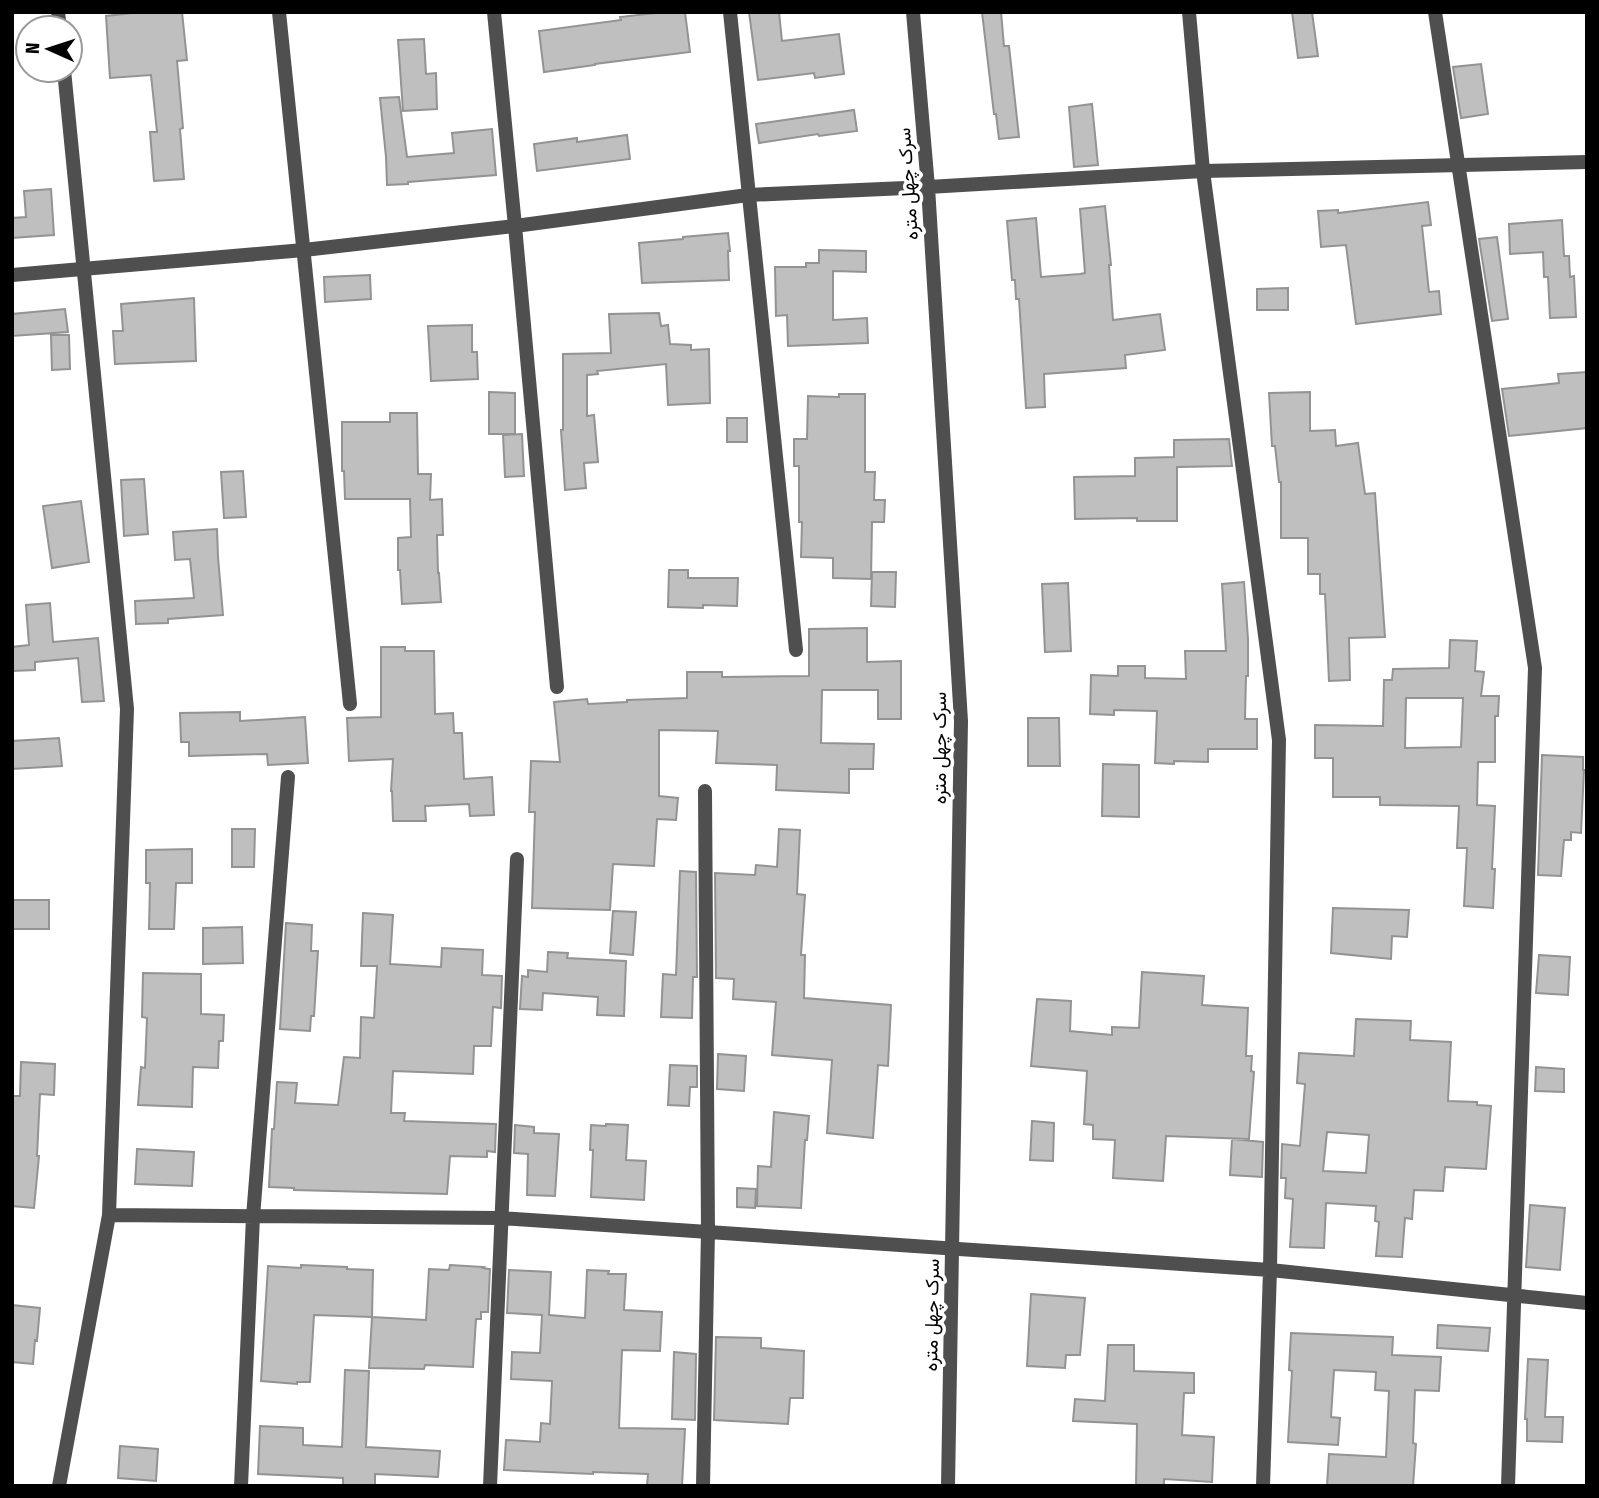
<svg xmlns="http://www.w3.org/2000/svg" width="1599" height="1498" font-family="'Fira Sans Condensed',Vazirmatn,sans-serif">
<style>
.building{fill:#bfbfbf;stroke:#939393;stroke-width:2;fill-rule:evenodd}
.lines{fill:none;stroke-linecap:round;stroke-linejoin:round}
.minor{stroke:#4f4f4f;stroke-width:14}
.tertiary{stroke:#4f4f4f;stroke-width:14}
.labels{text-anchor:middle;stroke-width:7;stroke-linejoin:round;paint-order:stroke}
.street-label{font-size:19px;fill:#000;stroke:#fff}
</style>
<rect width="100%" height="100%" fill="#fff"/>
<!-- building -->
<path class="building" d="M141,12H182L187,60L177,61L183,128L180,129L184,179L154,181L150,132H157L151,75L110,78L106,16Z
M664,12H685L690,52L595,64V65L544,72L539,31L621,20L620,17Z
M749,12H779L782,41L839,34L844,74L815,78L814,73L758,80Z
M982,12H1001L1004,46H1009L1019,137L999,139L996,114H994Z
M1292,12H1312L1318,56L1298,58Z
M424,39L426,74L436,73L437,109L403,111L398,40Z
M1481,64L1488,114L1461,118L1453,67Z
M399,97L407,157L454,153L452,133L492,129L496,175L408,182V184L387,185L386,157L380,98Z
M1092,104L1098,165L1074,167L1069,107Z
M854,110L857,131L819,136L818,134L759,143L756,124Z
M627,135L630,159L537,171L534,144L577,138V142Z
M51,189L54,235L12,238V218L26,217L24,191Z
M1428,202L1431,225L1422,226L1429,292L1439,291L1441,314L1356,324L1346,245L1321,247L1318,211L1338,210V213Z
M1105,206L1111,265H1109L1113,320L1160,314L1165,350L1125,355L1126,368L1044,374L1045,407L1026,408L1019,299H1016L1015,280H1012L1007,221L1036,218L1041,277L1080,274L1085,273L1080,209Z
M1562,220L1564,256H1569L1570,277L1574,276L1576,317L1550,318L1548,277H1544L1543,252L1510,254L1509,224Z
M728,233L730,251H728L729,280L642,283L639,243L683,239V237Z
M1497,237L1508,319L1492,321L1479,239Z
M819,250L866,251V272L833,271V320L867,318L868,343L788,346L787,315L776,316L775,267H806V263H819Z
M370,275L371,299L325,302L324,277Z
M1288,288V310H1257V289Z
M194,298L196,361L115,364L113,331H123L121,304Z
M65,309L68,332L12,336V314Z
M659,313L661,326L668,325L670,344L691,345V350L709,349L710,403L668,405L666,364L597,371L598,374L587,375V416L594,415L598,462L584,463L586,488L565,490L561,430H563V354L611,353L609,314Z
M472,325V352H477L478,379L431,381L428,326Z
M51,335H69L70,369L52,370Z
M1587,372V428L1509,436L1502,389L1559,383L1558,374Z
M489,392L515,393V434H489Z
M1310,392V431L1335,430L1336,446L1358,443L1365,494L1375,493L1385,637L1349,638L1350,680L1329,681L1325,594H1320V574H1308V538H1281V482H1279L1275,446H1272L1269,393Z
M839,394H865V472H875L874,500H885L884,522H872L871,579L833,578V558L801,557L802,522H799V466H794V439H807L808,396L839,397Z
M390,413H417L418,474H431L430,500L442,499L443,535H437L438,573H439L441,602L402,604L400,570H398V538L411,537L410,499H345L344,471H342V422H390Z
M727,418H747V442H727Z
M522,434L524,476L505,477L503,435Z
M1229,439L1232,466L1177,467V521H1137V518L1075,519L1074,477L1135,476V458L1174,457V440Z
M243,471L246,517L224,518L221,472Z
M144,479L148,534L124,536L121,480Z
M81,501L89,562L52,568L43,506Z
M217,529L218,557L223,615L168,619V623L136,624L135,601L194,598L190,559L175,560L173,532Z
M669,570H688V578H738L737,606L703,605V608L668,607Z
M872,572H896L895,607L871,606Z
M1244,582L1248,639V676H1246L1245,719H1257V749H1208V762L1174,761V764L1155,763L1157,711L1114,710V715L1090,714L1091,675L1118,676V666H1145V678L1186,679L1185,651H1226L1222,584Z
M1068,583L1071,651L1045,652L1042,584Z
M50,603L53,642L98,638L104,701L82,702L78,658L35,662V670L12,671V647L29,645L26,605Z
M867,628V662L901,661V719H878V690H822L821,743L874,744L873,769H849V793L776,790L777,765L716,763L718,731L659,730V796L678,798L676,820L657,819L654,866L613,864L610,910L532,908L535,812H529L531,761L560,762L554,702L587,699L588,704L627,702V700L687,698V672H722V677L809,676V629Z
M1450,640L1477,641L1475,671L1484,672L1481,696H1499L1498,716H1495V762H1478L1477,805L1495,806L1492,869H1495L1493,908L1464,906L1467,848H1457L1459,806L1380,805V797H1333V758H1315V725L1383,726L1384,680H1392L1393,669L1449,668ZM1406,698H1463L1461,747L1405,748Z
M381,647H405V651H434L435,714L453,713L454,733H462L464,779L492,777L494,815L470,816L469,804L425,806L426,821H393L392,791H391L393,759L349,761L347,718L381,717Z
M240,712V721L305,717L308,763L268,765L267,754L189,756V742H181L180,713Z
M1028,718H1059L1060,766H1028Z
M59,738L62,766L12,769V741Z
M1542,755L1583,757V770H1584L1581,833L1571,832V840H1564L1561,876L1538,875Z
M1103,764L1139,765V817L1102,816Z
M232,829H255L254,867H232Z
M779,829L800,830L797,894L805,895L801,955H805L804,998L891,1005L888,1066L878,1065L873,1138L827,1133L832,1060L772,1055L776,1002L733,999L734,979L716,978L715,873L755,875L756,865L777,867Z
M192,849V883H176L174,929H149L150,883H146V850Z
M680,871L696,872L697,977H693L692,1018L661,1017L663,974L676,975Z
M12,900H49V929H12Z
M1333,908L1409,910L1407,937L1392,936L1391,959L1331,953Z
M613,911L636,912L633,955L610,953Z
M363,913L393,915L390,964L441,967L442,948L483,950L482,975L502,976L501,1008L493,1007L491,1046H474L473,1074L393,1071L391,1113H405L404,1121L496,1124L495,1152L487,1151V1157L450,1156L447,1194L294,1190V1188L269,1187L272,1129H274L277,1082L297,1083L295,1103L338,1105L344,1057L360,1058L361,1017L374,1018L377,966H361Z
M286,923L312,925L311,951H318L314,1016H311L310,1031L280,1029Z
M242,927L243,963L203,964V928Z
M548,952L568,953L567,958L626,961L624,1016L597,1015L598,997L543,993L542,1010L520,1009L522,976L528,977V970L547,972Z
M1539,955L1570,957L1568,995L1536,993Z
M1142,972L1204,976L1202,1005L1248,1008L1246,1056H1252L1251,1071L1254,1072L1249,1139L1166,1136L1163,1181L1113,1178L1115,1140L1093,1139V1125L1084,1124L1087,1071L1031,1066L1037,999L1071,1001L1070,1031L1112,1035V1027L1139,1028Z
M143,973L201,974V1014L224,1015L223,1041H219L218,1068L193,1067L192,1107L138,1105L141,1067L145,1068L147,1018L142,1017Z
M1356,1019L1411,1021L1410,1040L1451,1042L1448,1101L1477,1102V1105L1491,1106L1486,1169L1445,1167L1443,1191L1414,1190L1412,1219L1405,1218L1402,1257L1376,1256L1379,1222L1375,1221L1376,1206L1326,1203L1324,1248L1290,1247L1293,1199L1285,1198L1286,1178H1281L1282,1144L1300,1146L1305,1084L1297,1083L1299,1053L1354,1056ZM1327,1132L1369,1135L1366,1173L1323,1171Z
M718,1054L746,1056L744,1091L717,1089Z
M21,1062L55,1064L54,1095L40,1094L37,1156H39L34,1208L12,1206V1096H20Z
M670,1065L697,1066V1087H690L689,1106L668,1105Z
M1536,1067L1564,1069V1092L1535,1091Z
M774,1112L809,1116L807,1140H805L801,1208L757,1206L758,1166L771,1167Z
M1032,1121L1054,1123L1053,1161L1030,1160Z
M606,1124L628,1125L626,1160L646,1161L644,1200L591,1197L593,1150H590L591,1125L606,1126Z
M515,1125L534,1127V1133L559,1134L555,1196L527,1195L528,1154L514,1153Z
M1232,1139L1263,1142L1262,1177L1230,1175Z
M137,1149L194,1152L192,1186L135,1184Z
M737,1188L756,1189L755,1208L737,1207Z
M1530,1205L1565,1208L1560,1270L1526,1267Z
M301,1265L347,1267V1269L373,1270L372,1317L314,1315L310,1382H297V1384L261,1381L268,1266L301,1268Z
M450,1265L484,1267L483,1268L490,1269L488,1312H481V1319H476L473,1367L425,1365L424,1369L369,1368L372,1317L426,1320L429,1269L449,1270Z
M509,1270L551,1272L549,1315L585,1318L587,1270L609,1271L608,1274H626L624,1310L662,1312L660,1351L622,1350L619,1428L685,1429L682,1486H647L648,1474L593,1472V1474L504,1470L506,1440L540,1442L541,1423L550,1424L552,1381L511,1379L512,1352L540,1353L542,1315L507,1313Z
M1031,1294L1085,1298L1080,1355H1066L1065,1368L1027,1366Z
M12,1305L40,1308L37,1341L35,1340L33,1364L12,1362Z
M1438,1325L1490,1328L1488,1351L1437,1348Z
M1291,1333L1393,1337L1392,1355L1441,1357L1439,1391L1415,1390L1413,1443L1416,1444L1413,1486H1327L1329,1454L1386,1457L1389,1391L1375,1390L1376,1372L1334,1370L1331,1417L1340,1418L1338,1445L1288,1442L1292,1371L1289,1370Z
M716,1337L761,1338V1348L804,1351L803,1398H790L788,1424L714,1420Z
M1108,1345H1134V1371L1194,1373V1393H1184L1182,1435L1214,1437L1212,1482L1164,1479V1486H1136L1137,1424L1073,1421L1075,1399L1105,1401Z
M674,1352L696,1354L695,1420L672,1419Z
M1528,1359L1548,1360L1545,1417H1563L1562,1442L1527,1441V1419H1525Z
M345,1370L369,1371L366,1447L440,1451L438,1477L375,1474V1486H343V1478L258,1474L260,1426L303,1428V1445L342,1447Z
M120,1446L158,1449L156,1481L118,1478Z"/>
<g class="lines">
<!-- minor -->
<path class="minor" d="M58,12L60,28
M279,12L350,704
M494,12L515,226L557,687
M730,12L796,650
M1189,12L1203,171L1279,740L1270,1270L1263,1486
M1435,12L1535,668L1508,1486
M109,1215L500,1218L1270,1270L1587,1303
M59,1486L109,1215L127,709L64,70
M241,1486L253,1217L288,777
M490,1486L517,859
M703,1486L708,1231L705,791"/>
<!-- tertiary -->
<path class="tertiary" d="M913,12L928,187L961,721L948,1486
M12,275L304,250L515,226L748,195L928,187L1203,171L1587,162"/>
</g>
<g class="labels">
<!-- street labels -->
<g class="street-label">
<text transform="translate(907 184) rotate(-94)" y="7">سرک چهل متره</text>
<text transform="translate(939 748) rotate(-90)" y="7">سرک چهل متره</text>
<text transform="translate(931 1315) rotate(-89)" y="7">سرک چهل متره</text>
</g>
</g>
<!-- border -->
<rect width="1599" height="1498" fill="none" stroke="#000000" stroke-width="28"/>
<!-- north arrow -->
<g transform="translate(49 49) rotate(273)"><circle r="33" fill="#ffffff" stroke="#999999" stroke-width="2"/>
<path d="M0-5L12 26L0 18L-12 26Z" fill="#000000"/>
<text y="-10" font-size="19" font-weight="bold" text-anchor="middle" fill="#000000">N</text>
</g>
</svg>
